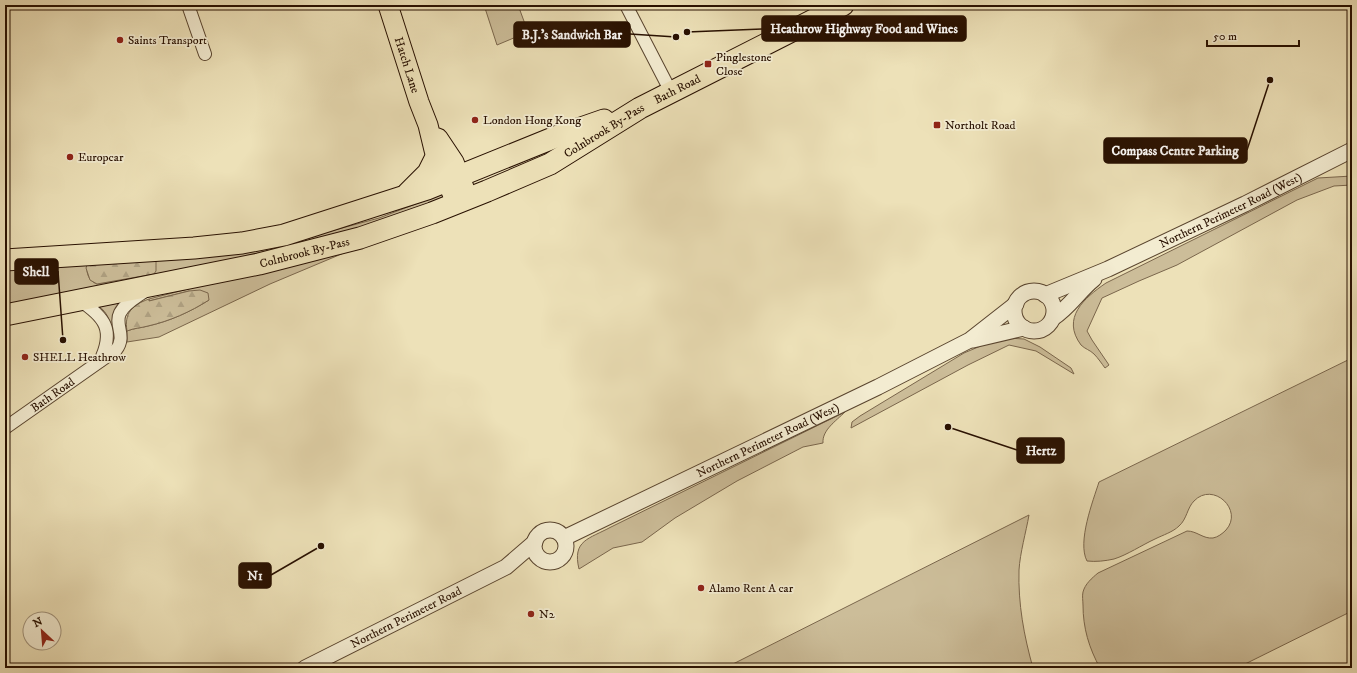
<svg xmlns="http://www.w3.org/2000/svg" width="1357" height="673" font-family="'IM FELL DW Pica',serif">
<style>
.grass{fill:#ccbd99;stroke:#7a664c}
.forest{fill:url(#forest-firs);stroke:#7a664c}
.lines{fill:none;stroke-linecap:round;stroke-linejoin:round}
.minor-casing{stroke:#59442e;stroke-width:14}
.tertiary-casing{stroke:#59442e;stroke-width:17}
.primary-casing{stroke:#281000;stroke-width:21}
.trunk-casing{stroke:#281000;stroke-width:23}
.minor{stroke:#f3ecd1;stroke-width:12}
.tertiary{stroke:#f3ecd1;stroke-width:15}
.primary{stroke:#ede1b8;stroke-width:19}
.trunk{stroke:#ede1b8;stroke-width:21}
.poi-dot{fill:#8f2418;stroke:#f3ecd1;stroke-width:1.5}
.labels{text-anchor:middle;stroke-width:3.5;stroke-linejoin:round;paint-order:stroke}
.poi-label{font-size:12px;fill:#281000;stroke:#f3ecd1;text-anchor:start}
.street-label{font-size:12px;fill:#281000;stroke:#f3ecd1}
.leader{fill:none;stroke:#281000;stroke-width:1.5}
.callout-dot{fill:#281000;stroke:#f3ecd1;stroke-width:1.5}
.callout{fill:#281000;stroke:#281000;stroke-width:1.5}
.callout-label{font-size:13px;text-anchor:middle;font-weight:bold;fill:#fff}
</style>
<defs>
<pattern id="forest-firs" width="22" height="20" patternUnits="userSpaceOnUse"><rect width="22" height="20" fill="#ccbd99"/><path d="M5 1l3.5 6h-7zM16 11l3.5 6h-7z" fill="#afa182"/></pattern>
</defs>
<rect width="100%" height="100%" fill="#ede1b8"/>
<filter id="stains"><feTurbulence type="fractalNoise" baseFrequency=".005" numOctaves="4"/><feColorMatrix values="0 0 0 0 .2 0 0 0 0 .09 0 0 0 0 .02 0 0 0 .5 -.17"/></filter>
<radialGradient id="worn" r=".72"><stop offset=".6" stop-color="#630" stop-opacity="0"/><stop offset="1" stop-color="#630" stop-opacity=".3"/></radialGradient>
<!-- grass -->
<path class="grass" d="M484,5H518L528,32L497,45Z
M1352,176V185L1334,186L1297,200L1177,265L1139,281L1102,298L1087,331L1092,340L1109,365L1105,368C1102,364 1098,358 1094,354C1090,350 1085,349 1081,345C1061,318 1084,298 1106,283L1318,178Z
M447,192L445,198L315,243L5,306V268L88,262C85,271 88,281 97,284L154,273L156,259L309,237L379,218Z
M370,242L270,284L159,337L127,342V331C134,328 141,328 148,326C170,321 190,312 209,300L189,291L149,301V299Z
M121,301L116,308V339H112C111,325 110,313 97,305Z
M1008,338L1024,339L1040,347L1071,368L1074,374L1036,351L1009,345L968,365L851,428L852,422L860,416L964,353L990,342Z
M1352,358V611L1237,668H1100C1089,648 1083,628 1083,605C1083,601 1082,596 1083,592C1085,584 1092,578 1098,573L1187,531C1197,531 1203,539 1213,538C1218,537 1222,534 1226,530C1244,510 1213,481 1194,501C1187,508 1187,519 1179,526C1173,532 1163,535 1155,539C1142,545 1127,555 1114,559C1105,561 1096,562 1087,561C1077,542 1093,501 1099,482Z
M845,412C836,421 822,430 823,443L803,447L737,481L675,518L642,542L613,548L579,569C572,540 589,539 611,527Z
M1029,515C1026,532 1020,553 1019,570C1018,604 1024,636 1033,668H725Z"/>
<!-- forest -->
<path class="forest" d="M156,259V271L154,274L97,284L90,280L86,268L88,262Z
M200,290L208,293L209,300C190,312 170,321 148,326C141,328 134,328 127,331C124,313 132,305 149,299V301L189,291Z"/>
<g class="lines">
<!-- minor casing -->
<g class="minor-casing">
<g id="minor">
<path d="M188,5L205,54"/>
<path d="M626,5L671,92"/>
<path d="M79,300C105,317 115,330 100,361"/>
<path id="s1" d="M5,428L116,350C127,336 114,325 120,313C125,303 137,297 145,291"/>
</g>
</g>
<!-- tertiary casing -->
<g class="tertiary-casing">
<g id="tertiary">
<circle cx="1034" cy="311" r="20"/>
<path id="s2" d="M1045,295L1108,269L1245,204L1352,150"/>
<path d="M1053,318C1069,308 1079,291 1094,279"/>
<path d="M973,340L1024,328"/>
<circle cx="550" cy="546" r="16"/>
<path id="s3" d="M564,538L878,387L970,340L1016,304"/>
<path id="s4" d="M305,668L506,567L535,542"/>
</g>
</g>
<!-- primary casing -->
<g class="primary-casing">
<g id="primary">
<path id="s5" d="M388,5L419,102L428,125L434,150L456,203"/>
<path d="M438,138L454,162L465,190"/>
</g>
</g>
<!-- trunk casing -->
<g class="trunk-casing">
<g id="trunk">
<path d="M408,193L428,173L436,157"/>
<path d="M5,260L194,248L242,243L284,235L427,189L558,136L604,120"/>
<path id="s6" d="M5,315L259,264L360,238L432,213L487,191L550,164L640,108L843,5"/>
</g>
</g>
<!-- minor -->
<use href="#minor" class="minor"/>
<!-- tertiary -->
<use href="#tertiary" class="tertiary"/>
<!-- primary -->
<use href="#primary" class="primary"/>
<!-- trunk -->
<use href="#trunk" class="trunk"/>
</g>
<!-- markers -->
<g class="poi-dot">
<circle cx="120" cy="40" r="4"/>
<rect x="704" y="60" width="8" height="8" rx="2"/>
<circle cx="475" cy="120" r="4"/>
<rect x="933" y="121" width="8" height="8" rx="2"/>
<circle cx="70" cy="157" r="4"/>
<circle cx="25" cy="357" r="4"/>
<circle cx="701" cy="588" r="4"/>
<circle cx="531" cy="614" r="4"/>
</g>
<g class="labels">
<!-- poi labels -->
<g class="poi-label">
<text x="128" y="44">Saints Transport</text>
<text x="716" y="61">Pinglestone<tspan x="716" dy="14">Close</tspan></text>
<text x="483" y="124">London Hong Kong</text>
<text x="945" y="129">Northolt Road</text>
<text x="78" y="161">Europcar</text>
<text x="33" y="361">SHELL Heathrow</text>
<text x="709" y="592">Alamo Rent A car</text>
<text x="539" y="618">N2</text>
</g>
<!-- street labels -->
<g class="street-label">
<text dy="4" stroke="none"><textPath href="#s5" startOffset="63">Hatch Lane</textPath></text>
<text dy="4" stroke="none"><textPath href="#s6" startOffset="715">Bath Road</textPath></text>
<text dy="4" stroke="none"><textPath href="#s6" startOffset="631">Colnbrook By-Pass</textPath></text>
<text dy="4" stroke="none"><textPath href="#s2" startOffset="204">Northern Perimeter Road (West)</textPath></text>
<text dy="4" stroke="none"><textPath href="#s6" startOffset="306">Colnbrook By-Pass</textPath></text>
<text dy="4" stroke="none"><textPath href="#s1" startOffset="58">Bath Road</textPath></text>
<text dy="4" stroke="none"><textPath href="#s3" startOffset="226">Northern Perimeter Road (West)</textPath></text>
<text dy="4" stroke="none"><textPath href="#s4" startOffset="113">Northern Perimeter Road</textPath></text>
</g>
</g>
<!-- callouts -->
<path class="leader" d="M687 32L762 29M676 37L630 34M1270 80L1247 150M63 340L58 271M948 427L1017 450M321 546L271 575"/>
<g class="callout-dot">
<circle cx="687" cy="32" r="4"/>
<circle cx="676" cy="37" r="4"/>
<circle cx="1270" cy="80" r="4"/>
<circle cx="63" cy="340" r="4"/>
<circle cx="948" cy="427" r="4"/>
<circle cx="321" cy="546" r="4"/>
</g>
<g class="callout">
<rect x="762" y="16" width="204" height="25" rx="4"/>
<rect x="514" y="22" width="116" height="25" rx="4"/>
<rect x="1104" y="138" width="143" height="25" rx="4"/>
<rect x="15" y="259" width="43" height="25" rx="4"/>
<rect x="1017" y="438" width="47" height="25" rx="4"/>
<rect x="239" y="563" width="32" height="25" rx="4"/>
</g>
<g class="callout-label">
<text x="864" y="33">Heathrow Highway Food and Wines</text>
<text x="572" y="39">B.J.'s Sandwich Bar</text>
<text x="1175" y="155">Compass Centre Parking</text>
<text x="36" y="276">Shell</text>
<text x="1041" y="455">Hertz</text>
<text x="255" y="580">N1</text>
</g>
<!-- margin -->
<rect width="1357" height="673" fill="none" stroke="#ede1b8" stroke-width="20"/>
<rect x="6" y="6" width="1345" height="661" fill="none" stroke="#281000" stroke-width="2"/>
<rect x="10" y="10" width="1337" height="653" fill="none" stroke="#281000"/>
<!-- north arrow -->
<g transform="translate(42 631) rotate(334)"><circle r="19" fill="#f3ecd1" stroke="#a2947d"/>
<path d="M0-3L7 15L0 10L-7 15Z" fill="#8f2418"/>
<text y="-6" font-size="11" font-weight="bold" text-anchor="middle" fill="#281000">N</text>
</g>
<!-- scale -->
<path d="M1207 40v6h92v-6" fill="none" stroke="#281000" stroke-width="2"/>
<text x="1213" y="40" font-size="12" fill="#281000" stroke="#f3ecd1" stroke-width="3" paint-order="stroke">50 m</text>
<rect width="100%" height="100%" filter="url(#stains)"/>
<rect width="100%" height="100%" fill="url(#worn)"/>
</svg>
